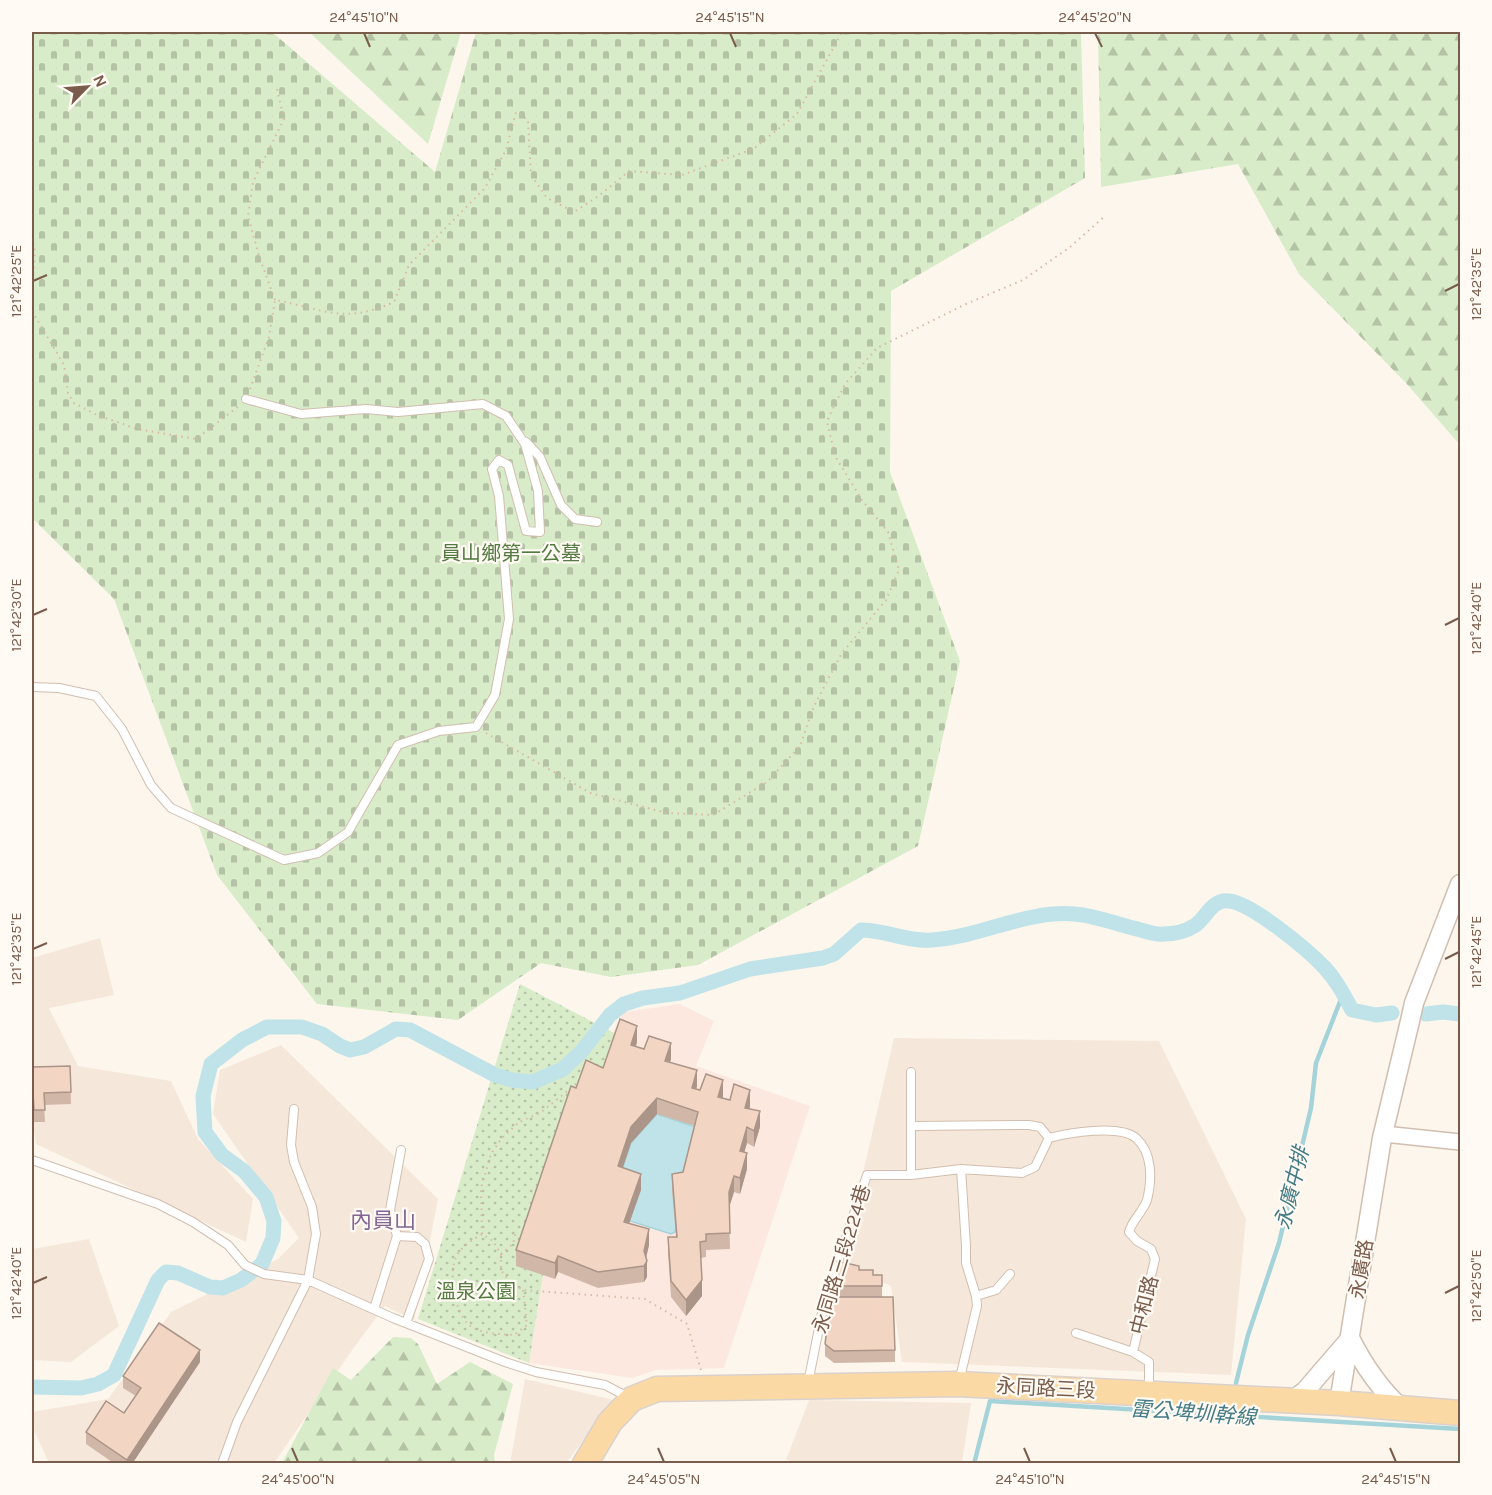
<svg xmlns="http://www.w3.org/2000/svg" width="1492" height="1495" font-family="Karla,'Noto Sans TC',sans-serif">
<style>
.residential{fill:#f5e8da}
.commercial{fill:#fde8e0}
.green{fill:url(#green-dots)}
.forest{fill:url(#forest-firs)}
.cemetery{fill:url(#cemetery-stones)}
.water{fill:#bfe3e8;stroke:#a5d3da;stroke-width:1.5}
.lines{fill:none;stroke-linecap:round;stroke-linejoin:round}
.stream{stroke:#a5d3da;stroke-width:4.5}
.canal{stroke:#bfe3e8;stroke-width:15}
.service-casing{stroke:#d1beb0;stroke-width:10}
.minor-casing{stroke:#d1beb0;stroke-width:18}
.tertiary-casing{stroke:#d1beb0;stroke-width:21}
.primary-casing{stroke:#dad1cd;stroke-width:27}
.path{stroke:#d9b8a5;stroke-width:2;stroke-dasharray:1.5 4.5;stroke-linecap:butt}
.service{stroke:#fff;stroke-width:8}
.minor{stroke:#fff;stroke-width:15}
.tertiary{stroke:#fff;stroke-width:18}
.primary{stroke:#fbd9a5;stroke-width:24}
.wall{fill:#d1b7a8}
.shaded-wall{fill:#aa9588}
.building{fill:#f3d5c3;stroke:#aa9588;stroke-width:1.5}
.ticks{fill:none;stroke:#7a5c4d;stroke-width:2}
.labels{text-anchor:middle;stroke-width:4.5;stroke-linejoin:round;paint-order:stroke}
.park-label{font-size:20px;fill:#537a41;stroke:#fffaf3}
.street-label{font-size:20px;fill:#7a5c4d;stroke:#fffaf3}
.water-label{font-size:21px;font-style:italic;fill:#437c86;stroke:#fffaf3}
.quarter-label{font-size:22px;fill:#846695;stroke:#fffaf3}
.neatline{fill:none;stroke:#7a5c4d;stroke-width:2}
.ticks-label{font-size:15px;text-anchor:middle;fill:#7a5c4d}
</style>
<defs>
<pattern id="green-dots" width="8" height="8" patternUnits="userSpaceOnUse" patternTransform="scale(1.5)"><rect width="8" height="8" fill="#d8ecc9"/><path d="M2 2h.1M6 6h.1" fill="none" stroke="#b4c2a5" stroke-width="1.8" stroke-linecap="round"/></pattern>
<pattern id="forest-firs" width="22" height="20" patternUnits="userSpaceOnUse" patternTransform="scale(1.5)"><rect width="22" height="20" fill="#d8ecc9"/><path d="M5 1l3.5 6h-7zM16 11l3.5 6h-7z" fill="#b4c2a5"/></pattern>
<pattern id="cemetery-stones" width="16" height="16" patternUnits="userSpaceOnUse" patternTransform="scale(1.5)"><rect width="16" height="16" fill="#d8ecc9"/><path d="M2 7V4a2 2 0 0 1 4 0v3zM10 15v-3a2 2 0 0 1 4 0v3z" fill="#b4c2a5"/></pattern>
</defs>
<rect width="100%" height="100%" fill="#fdf6ec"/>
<!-- residential -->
<path class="residential" d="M100,938L114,995L49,1008L78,1066L171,1081L198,1139L253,1199L246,1242L36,1144L32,1117V958Z
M894,1038L1159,1041L1246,1219L1231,1375L902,1362L891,1286L842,1264Z
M281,1045L438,1199L414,1320L385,1306L355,1346L274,1463H49L32,1426V1412L108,1399L171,1312L278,1259L299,1238L213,1114L220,1070Z
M89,1239L119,1326L71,1362L32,1360V1249Z
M525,1379L614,1400L566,1463L510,1464Z
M809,1400L971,1403L962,1463L801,1464L786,1460Z"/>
<!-- commercial -->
<path class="commercial" d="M680,1004L714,1021L696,1066L810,1106L724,1368L656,1370L632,1378L529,1363L543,1275L600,1057L624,1012Z"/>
<!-- green -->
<path class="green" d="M520,984L620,1036L543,1275L529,1363L418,1319Z"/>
<!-- forest -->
<path class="forest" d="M309,32H461L428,144Z
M1098,32H1460V445L1406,383L1299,274L1238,164L1101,187Z
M393,1337L411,1338L418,1344L437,1384L470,1362L513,1384L494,1455L495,1463H282L333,1368L351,1380Z"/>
<!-- cemetery -->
<path class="cemetery" d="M32,32H272L435,172L476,32H1081L1085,178L891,291L890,472L960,661L918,846L698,965L611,977L541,963L458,1020L317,1004L217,875L114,599L32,518Z"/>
<!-- water -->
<path class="water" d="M657,1114L698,1128L675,1232L671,1234L630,1221L618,1182L631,1143Z"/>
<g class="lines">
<!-- stream -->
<path class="stream" d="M1236,1383L1248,1335L1279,1243L1311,1108L1316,1063L1343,994
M974,1464L990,1401L1460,1429"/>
<!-- canal -->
<path class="canal" d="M1426,1014L1443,1012L1460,1014
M32,1387L81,1388L98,1384L114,1375L158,1280L166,1272L178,1273L210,1287L223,1288L241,1280L262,1264L273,1238L274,1221L266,1197L244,1171L222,1155L205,1132L203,1096L211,1064L242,1040L267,1027H302L322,1034L340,1046L350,1050L364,1047L396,1029L410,1030L495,1075L512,1080L533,1082L563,1069L582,1051L610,1015L624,1004L643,998L680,993L750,969L823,958L834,954L861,930C885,930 908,942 932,940C981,937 1025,910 1075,914C1097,916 1119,925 1141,930C1148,932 1156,935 1163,934C1173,934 1185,932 1194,926C1206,919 1211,899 1229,901C1252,903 1309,951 1325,968C1337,981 1344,995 1352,1010L1376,1015L1392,1013"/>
<!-- service casing -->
<g class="service-casing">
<path id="service" d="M526,442L540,457L561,505L575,519L597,522
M32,687L59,688L96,696L122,729L151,785L171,808L284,860L318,853L348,832L398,745L439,731L476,727L495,695L509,619L499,496L492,469L499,460L508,465L526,531L540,532L538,491L525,444L506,416L483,404L398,412L366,409L301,414L246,399
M911,1126L1029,1125L1040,1127L1049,1138
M1049,1138C1068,1133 1119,1124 1136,1138C1153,1153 1152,1180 1147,1200C1143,1212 1132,1220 1129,1232L1137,1241L1151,1249L1155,1259L1133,1352L1149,1362V1389
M32,1160L158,1204L193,1222L228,1245L245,1265L264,1274L308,1280L393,1318L505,1362L536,1372L605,1385L628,1397
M911,1175V1072
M397,1236L417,1237L425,1244L429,1259L406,1323
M976,1296L996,1290L1010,1274
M374,1309L397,1236L390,1210L401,1150
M1076,1333L1133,1352
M959,1382L977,1306L976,1296L966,1263V1246L961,1169
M808,1383L824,1303L867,1175H911L961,1169L1022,1173L1035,1167L1049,1138
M222,1464L237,1422L308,1280L316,1234L312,1207L294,1162L291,1145L294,1109"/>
</g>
<!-- minor casing -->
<g class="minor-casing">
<path id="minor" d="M1384,1134L1460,1142"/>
</g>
<!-- tertiary casing -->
<g class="tertiary-casing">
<path id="tertiary" d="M1350,1338C1363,1364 1380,1389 1401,1408
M1291,1401L1305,1391L1349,1340
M1339,1403L1382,1138L1410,1021L1414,1003L1460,884"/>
</g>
<!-- primary casing -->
<g class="primary-casing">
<path id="primary" d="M585,1464L610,1422L632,1399L657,1389L958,1384L1339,1403L1460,1413"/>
</g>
<!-- path -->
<path class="path" d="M32,237L35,251L32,293
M275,300L259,256L248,216L253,182L284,119L277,89
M32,311L64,365L68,393L74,403L97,415L137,429L196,439L239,406
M250,389L269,337L275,300C324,309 343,325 394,302L409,265L485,188L506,150L516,112L528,120L531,175L547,198L574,212L600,195L629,171L682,175L753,149L797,114L842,32
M486,733L590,793L667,813L713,815L767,782L800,746L814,706L842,653L886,600L899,570L888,532L862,500L835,456L827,421L845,384L877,348L966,304L1023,280L1070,247L1105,216
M482,1234L481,1188L491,1154L502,1138L519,1122L540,1113L574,1086L579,1080
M501,1254L513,1244L516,1231
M523,1290L527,1325L514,1335C500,1334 480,1334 469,1325C454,1311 448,1273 457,1255C462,1246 474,1239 482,1234L493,1241L501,1254V1270L509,1281L523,1290L645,1299L687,1324L701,1370"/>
<!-- service -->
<use href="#service" class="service"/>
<!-- minor -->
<use href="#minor" class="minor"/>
<!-- tertiary -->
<use href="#tertiary" class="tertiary"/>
<!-- primary -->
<use href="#primary" class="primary"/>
</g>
<!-- wall -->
<path class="wall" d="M637,1042L636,1047L671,1059L670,1062L697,1086L696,1089L723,1096L722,1098L750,1106L749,1109L760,1127L754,1147L747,1143L744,1152L747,1169L740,1194L734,1192L729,1206L730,1249L706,1250V1257L701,1258L702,1296L686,1316L671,1297L668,1253V1237H676L672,1190V1174L683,1172L695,1126L657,1114L631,1143L623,1167L641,1190L629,1224L649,1245L646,1259L647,1277L644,1282L598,1288L558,1272L555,1279L516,1266V1250L576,1088Z
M70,1066L71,1104L44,1105L45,1122H34L33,1105H32V1067Z
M837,1261L873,1275H882V1297L895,1350V1362L834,1363L825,1356V1344L837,1297Z
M200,1362L132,1464H115L86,1444V1432L124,1413L136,1396L123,1388V1376Z"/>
<!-- shaded-wall -->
<path class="shaded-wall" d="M637,1026V1042L631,1061V1045Z
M671,1043V1059L665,1077V1061Z
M697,1070V1086L692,1104V1088Z
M723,1080V1096L718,1113V1097Z
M750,1090V1106L745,1124V1108Z
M657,1098V1114L631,1143L618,1182V1166L631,1127Z
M760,1111V1127L754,1147V1131Z
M747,1127V1143L740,1167V1151Z
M747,1153V1169L740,1194V1178Z
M641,1174V1190L624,1238V1222Z
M734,1176V1192L729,1208V1192Z
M649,1229V1245L644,1266L647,1261V1277L644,1282V1251Z
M558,1256V1272L555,1279V1263Z
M702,1280V1296L686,1316V1300Z
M200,1350V1362L132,1464H127V1460Z"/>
<!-- building -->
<path class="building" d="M620,1019L637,1026L631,1045L644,1049L649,1036L671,1043L665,1061L697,1070L692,1088L700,1090L706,1074L723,1080L718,1097L730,1100L734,1084L750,1090L745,1108L760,1111L754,1131L747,1127L740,1151L747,1153L740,1178L734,1176L729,1192L730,1233L706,1234V1241L700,1242L702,1280L686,1300L671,1281L668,1237H677L672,1174L683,1172L698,1112L657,1098L631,1127L618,1166L641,1174L624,1222L649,1229L644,1251L647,1261L644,1266L598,1272L558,1256L555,1263L516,1250L571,1086L576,1088L586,1060L603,1068Z
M70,1066L71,1092L44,1093L45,1110H34L33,1093H32V1067Z
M837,1261L859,1266V1270H873V1275H882V1286H837Z
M831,1297H893L895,1350L834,1351L825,1344Z
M159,1323L200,1350L127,1460L86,1432L106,1401L124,1413L141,1388L123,1376Z"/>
<!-- ticks -->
<path class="ticks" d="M364,33L370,47M730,33L736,47M1095,33L1102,47M33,281L47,275M1445,291L1459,284M33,615L47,609M1445,625L1459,618M33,949L47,943M1445,959L1459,952M33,1283L47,1277M1445,1293L1459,1286M292,1448L298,1462M658,1448L664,1462M1024,1448L1030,1462M1390,1448L1396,1462"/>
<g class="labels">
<!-- park labels -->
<g class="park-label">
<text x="511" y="560">員山鄉第一公墓</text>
<text x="476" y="1298">溫泉公園</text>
</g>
<!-- street labels -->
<g class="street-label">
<text transform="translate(841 1259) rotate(-73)" y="7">永同路三段224巷</text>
<text transform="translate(1361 1269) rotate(-81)" y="7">永廣路</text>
<text transform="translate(1144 1305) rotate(-76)" y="7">中和路</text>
<text transform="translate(1046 1388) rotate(3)" y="7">永同路三段</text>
</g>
<!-- water labels -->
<g class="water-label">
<text transform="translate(1292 1188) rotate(-76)" y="7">永廣中排</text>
<text transform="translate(1193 1413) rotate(4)" y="7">雷公埤圳幹線</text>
</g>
<!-- quarter labels -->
<g class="quarter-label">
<text x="383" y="1228">內員山</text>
</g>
</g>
<!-- border -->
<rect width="1492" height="1495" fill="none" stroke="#fffaf3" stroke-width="66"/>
<!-- north arrow -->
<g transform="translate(87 87) rotate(65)" stroke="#fffaf3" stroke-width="4.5" paint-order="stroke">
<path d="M0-4.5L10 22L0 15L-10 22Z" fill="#7a5c4d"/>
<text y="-9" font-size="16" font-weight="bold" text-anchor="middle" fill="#7a5c4d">N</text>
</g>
<rect x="33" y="33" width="1426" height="1429" class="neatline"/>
<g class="ticks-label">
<text x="364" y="22">24°45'10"N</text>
<text x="730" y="22">24°45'15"N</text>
<text x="1095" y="22">24°45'20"N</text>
<text transform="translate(16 281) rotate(-90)" y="5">121°42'25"E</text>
<text transform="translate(1476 284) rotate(-90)" y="5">121°42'35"E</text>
<text transform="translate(16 615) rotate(-90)" y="5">121°42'30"E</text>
<text transform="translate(1476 618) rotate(-90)" y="5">121°42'40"E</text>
<text transform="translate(16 949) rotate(-90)" y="5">121°42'35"E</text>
<text transform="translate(1476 952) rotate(-90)" y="5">121°42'45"E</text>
<text transform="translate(16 1283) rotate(-90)" y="5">121°42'40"E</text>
<text transform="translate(1476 1286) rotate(-90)" y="5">121°42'50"E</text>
<text x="298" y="1484">24°45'00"N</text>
<text x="664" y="1484">24°45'05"N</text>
<text x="1030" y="1484">24°45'10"N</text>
<text x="1396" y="1484">24°45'15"N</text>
</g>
</svg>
